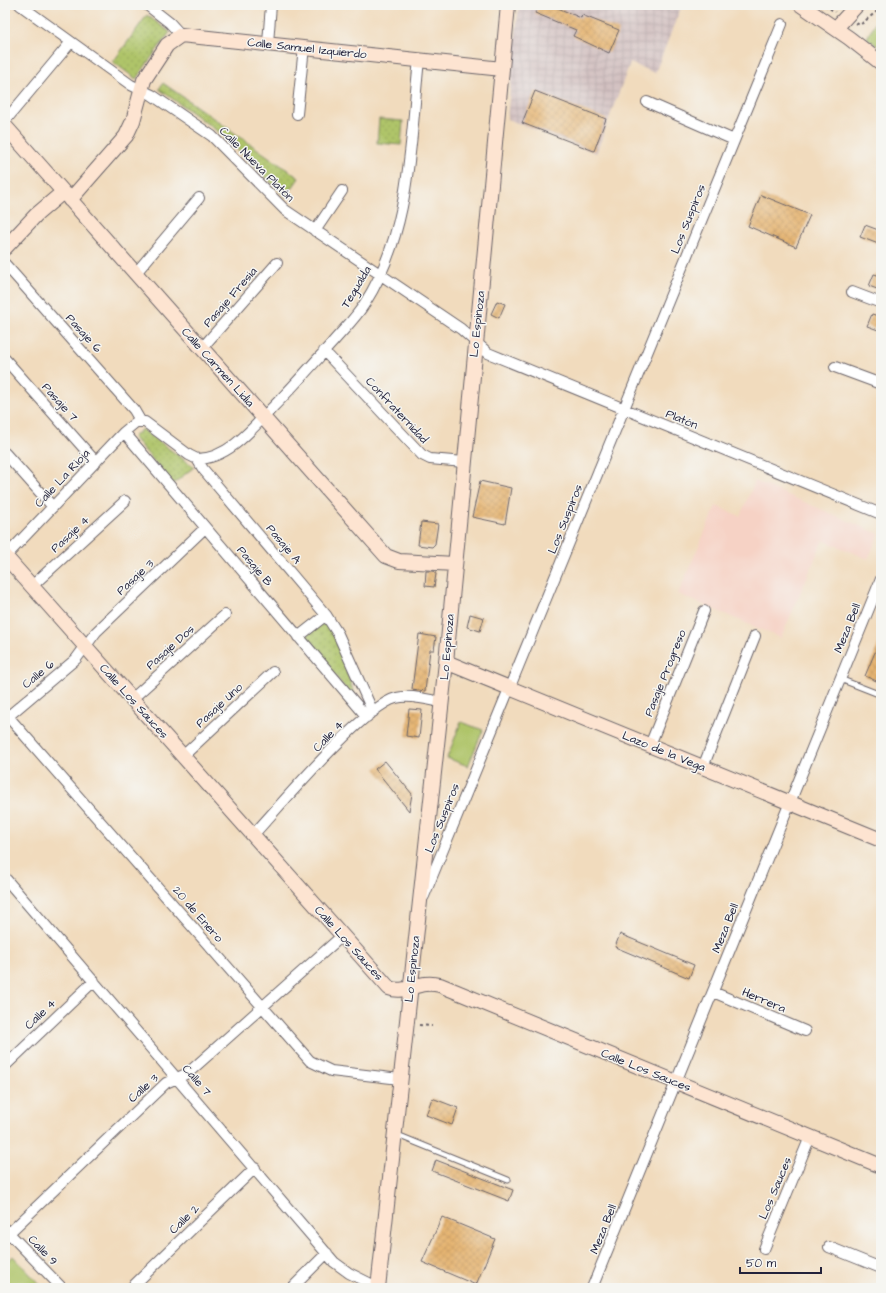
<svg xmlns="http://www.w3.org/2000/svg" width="886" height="1293" font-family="'Architects Daughter',sans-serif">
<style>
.built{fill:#f6d2c5}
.industrial{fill:url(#industrial-grid)}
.grass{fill:url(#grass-dots);stroke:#687352}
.park{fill:#afc469;stroke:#687352}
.building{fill:url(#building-cross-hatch)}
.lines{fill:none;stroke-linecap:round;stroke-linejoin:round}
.lane-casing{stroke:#6a6368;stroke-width:7}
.street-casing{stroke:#6a6368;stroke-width:12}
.secondary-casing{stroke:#6a6368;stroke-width:16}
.path{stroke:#6a6368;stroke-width:2;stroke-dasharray:3 3;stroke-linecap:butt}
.lane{stroke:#fff;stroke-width:5}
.street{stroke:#fff;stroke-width:10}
.secondary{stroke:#fde4d1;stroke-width:14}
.labels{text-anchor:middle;stroke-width:3;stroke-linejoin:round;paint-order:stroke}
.street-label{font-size:12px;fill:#22223b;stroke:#f6f6f2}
</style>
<defs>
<pattern id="industrial-grid" width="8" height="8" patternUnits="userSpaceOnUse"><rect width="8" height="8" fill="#d1bfbf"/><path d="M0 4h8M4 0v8" fill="none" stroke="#b3a4a5"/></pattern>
<pattern id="grass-dots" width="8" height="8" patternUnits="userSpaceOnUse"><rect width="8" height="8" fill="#afc469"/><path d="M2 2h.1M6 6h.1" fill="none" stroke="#96a85c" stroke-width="1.8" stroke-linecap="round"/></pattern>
<pattern id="building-cross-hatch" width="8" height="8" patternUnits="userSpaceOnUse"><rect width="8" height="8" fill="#e5b471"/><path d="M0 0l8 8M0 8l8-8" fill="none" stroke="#c49a63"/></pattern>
</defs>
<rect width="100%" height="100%" fill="#f6f6f2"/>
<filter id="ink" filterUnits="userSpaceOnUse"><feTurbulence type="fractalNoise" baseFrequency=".025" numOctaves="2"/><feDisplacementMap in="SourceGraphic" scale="8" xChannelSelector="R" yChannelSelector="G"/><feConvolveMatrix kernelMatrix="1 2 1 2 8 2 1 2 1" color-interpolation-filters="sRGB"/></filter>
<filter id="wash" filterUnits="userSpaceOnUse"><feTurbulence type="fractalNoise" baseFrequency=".012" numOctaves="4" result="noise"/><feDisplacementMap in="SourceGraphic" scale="16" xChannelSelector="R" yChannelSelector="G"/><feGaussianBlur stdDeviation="0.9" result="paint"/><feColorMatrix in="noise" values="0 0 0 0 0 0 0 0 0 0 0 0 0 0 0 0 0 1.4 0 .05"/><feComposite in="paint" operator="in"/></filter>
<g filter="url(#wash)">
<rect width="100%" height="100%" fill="#f1dbbd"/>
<!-- built -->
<path class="built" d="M755,481L879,534L868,559L823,540L781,638L678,594L716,506L740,516Z"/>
<!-- industrial -->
<path class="industrial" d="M519,5H682L655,73L630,63L596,153L507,119Z"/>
<!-- grass -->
<path class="grass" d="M147,15L170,32L136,79L113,62Z
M163,83L299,178L286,197L220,133L159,89Z
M379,119L403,121L401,145L377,143Z
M142,429L194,467L173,484L133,437Z
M324,621L334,634L357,702L303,638Z"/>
<!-- park -->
<path class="park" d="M881,12V49L867,38Z
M461,722L483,730L468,766L447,758Z
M13,1256L43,1288H5V1264Z"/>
<g id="blocks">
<!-- building -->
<path class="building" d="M539,5H551L581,18L582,15L619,30L609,53L573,36L576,30L535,13Z
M535,91L606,119L594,151L522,123Z
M761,195L810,215L796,247L748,226Z
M865,225L881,231V245L860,237Z
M874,274L881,276L877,289L869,286Z
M497,301L505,304L499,318L491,314Z
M872,314L881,317V331L867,326Z
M480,481L511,488L505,524L472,517Z
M421,522L438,524L435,544L432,547L418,545Z
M426,571H434L436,574L434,587L425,586Z
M470,614L484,618L480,631L467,627Z
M419,634L436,637L434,650H430L425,691L412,689Z
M881,638V683L865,676Z
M409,709L422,710L419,738L406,736Z
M385,761L412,794L409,811L375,769Z
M620,934L694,965L689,978L615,947Z
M432,1098L458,1108L452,1125L426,1115Z
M436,1160L513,1190L509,1201L432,1171Z
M442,1217L495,1239L476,1285L422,1262Z"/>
</g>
</g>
<g filter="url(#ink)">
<use href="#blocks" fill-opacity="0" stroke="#6a6368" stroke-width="1"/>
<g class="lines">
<!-- lane casing -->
<g class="lane-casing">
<path id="lane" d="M840,679L881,695
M395,1134L508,1180"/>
</g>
<!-- street casing -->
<g class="street-casing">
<path id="street" d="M20,5L131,85L152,95L212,136L285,210L461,329L488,353L881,514
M147,5L170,23L181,35
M268,43L271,5
M647,102L734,140
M297,114L304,47
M5,121L71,42
M315,231L342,191
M5,264L134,410L141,422
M135,274L199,198
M852,292L881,303
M202,348L277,263
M324,351L422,455L430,459L464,462
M5,359L96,462
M835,367L881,384
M124,432L367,717
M5,453L53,507
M197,459C228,459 253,428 273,407C293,387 313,364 332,343C343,330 356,318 365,303C411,231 410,142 419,60
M5,557L124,432L136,422H145L189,455L197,459L203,469L326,615L338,634L373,712
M32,586L125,501
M298,637L326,615
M132,699L225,615
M5,713L310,1061L331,1071L400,1079
M5,719L76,659L96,632L205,528
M650,745L704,611
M183,756L273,672
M703,767L755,636
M253,835C279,807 364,706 396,698C410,694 428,700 442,702
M5,878L334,1262L349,1273L379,1288
M424,896L782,24
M713,992L805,1031
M5,1066L94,981
M5,1229L62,1288
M5,1237L166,1083L188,1073L342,936
M829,1247L881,1268
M764,1249L810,1137
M131,1288L255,1168
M292,1288L327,1253
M592,1288L881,579"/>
</g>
<!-- secondary casing -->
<g class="secondary-casing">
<path id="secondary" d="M801,5L849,38L881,63
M836,28L857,5
M5,126L386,556L399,561L455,564
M70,200L126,136L133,121L144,80L167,45L181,35L502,69
M5,248L36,215L63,192
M5,556L389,988C406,995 418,979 440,985L881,1166
M446,662L881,840
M378,1288L446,662L508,5"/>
</g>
<!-- path -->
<path class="path" d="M825,5L835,12
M856,23L860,25L881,8
M419,1025L432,1026"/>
<!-- lane -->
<use href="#lane" class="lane"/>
<!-- street -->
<use href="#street" class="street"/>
<!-- secondary -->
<use href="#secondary" class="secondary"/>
</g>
</g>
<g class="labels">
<!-- street labels -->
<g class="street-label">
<text transform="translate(307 48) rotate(6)" y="4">Calle Samuel Izquierdo</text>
<text transform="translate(257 164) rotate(45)" y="4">Calle Nueva Platón</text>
<text transform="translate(688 219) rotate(-68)" y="4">Los Suspiros</text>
<text transform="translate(356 287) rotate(-59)" y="4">Tegualda</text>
<text transform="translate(230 297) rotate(-49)" y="4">Pasaje Fresia</text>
<text transform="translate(477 324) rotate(-84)" y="4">Lo Espinoza</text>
<text transform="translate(84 333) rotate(48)" y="4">Pasaje 6</text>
<text transform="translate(218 367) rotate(48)" y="4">Calle Carmen Lidia</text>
<text transform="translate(60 402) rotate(48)" y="4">Pasaje 7</text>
<text transform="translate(397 410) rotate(47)" y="4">Confraternidad</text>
<text transform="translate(682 419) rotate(22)" y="4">Platón</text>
<text transform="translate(62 478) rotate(-47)" y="4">Calle La Rioja</text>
<text transform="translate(565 519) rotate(-68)" y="4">Los Suspiros</text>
<text transform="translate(70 534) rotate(-43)" y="4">Pasaje 4</text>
<text transform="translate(284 544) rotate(50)" y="4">Pasaje A</text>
<text transform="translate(255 566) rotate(50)" y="4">Pasaje B</text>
<text transform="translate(135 577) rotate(-43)" y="4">Pasaje 3</text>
<text transform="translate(847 628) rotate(-68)" y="4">Meza Bell</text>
<text transform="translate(170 647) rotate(-42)" y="4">Pasaje Dos</text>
<text transform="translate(447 647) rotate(-85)" y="4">Lo Espinoza</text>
<text transform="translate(665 673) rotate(-68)" y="4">Pasaje Progreso</text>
<text transform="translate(38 674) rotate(-40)" y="4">Calle 6</text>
<text transform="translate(134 701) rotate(48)" y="4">Calle Los Sauces</text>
<text transform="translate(219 705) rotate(-43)" y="4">Pasaje Uno</text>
<text transform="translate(328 736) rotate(-46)" y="4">Calle 4</text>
<text transform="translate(664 751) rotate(22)" y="4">Lazo de la Vega</text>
<text transform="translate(442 818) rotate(-68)" y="4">Los Suspiros</text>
<text transform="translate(198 914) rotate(49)" y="4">20 de Enero</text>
<text transform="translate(725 928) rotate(-68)" y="4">Meza Bell</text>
<text transform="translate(349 943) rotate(48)" y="4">Calle Los Sauces</text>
<text transform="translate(412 969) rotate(-84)" y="4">Lo Espinoza</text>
<text transform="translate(764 1000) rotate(23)" y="4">Herrera</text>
<text transform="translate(40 1014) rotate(-44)" y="4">Calle 4</text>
<text transform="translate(646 1070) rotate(22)" y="4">Calle Los Sauces</text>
<text transform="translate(197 1080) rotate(49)" y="4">Calle 7</text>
<text transform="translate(143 1088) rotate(-42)" y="4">Calle 3</text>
<text transform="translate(775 1188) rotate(-67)" y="4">Los Sauces</text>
<text transform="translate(184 1219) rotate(-44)" y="4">Calle 2</text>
<text transform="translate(603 1229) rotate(-68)" y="4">Meza Bell</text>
<text transform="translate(43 1250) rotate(46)" y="4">Calle 9</text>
</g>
</g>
<!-- margin -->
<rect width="886" height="1293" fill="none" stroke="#f6f6f2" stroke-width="20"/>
<!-- scale -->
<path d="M740 1267v6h81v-6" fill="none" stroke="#22223b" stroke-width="2"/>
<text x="746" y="1267" font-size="12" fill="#22223b" stroke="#f6f6f2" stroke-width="3" paint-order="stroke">50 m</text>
</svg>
